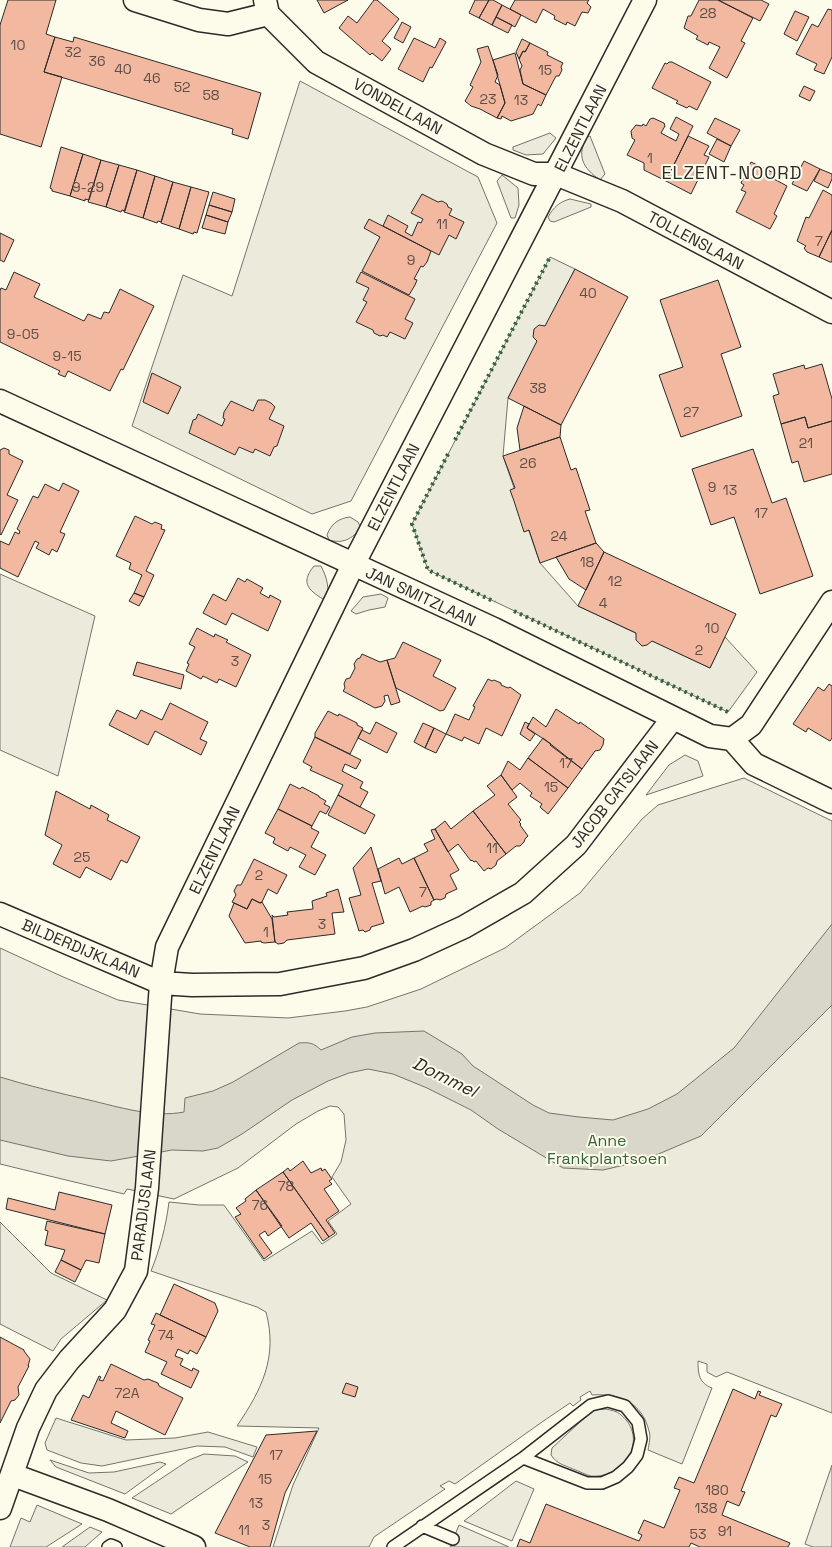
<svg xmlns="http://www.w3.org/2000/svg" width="832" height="1547" font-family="'Space Grotesk',sans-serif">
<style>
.green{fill:#ecebdb;stroke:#74746e}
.parking{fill:#eceadb;stroke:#74746e}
.water{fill:#d8d7c9;stroke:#74746e}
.building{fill:#f2b8a0;stroke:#2b2b2b}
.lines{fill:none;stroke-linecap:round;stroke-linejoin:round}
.lane-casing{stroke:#2b2b2b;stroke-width:14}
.street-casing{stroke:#2b2b2b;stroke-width:25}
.lane{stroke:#fdfbea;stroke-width:11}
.street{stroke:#fdfbea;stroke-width:22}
.hedge{stroke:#34623c;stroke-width:4;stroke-dasharray:2.5 4;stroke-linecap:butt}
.labels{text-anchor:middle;stroke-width:4;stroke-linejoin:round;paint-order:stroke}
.number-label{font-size:14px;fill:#5d4e48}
.street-label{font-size:16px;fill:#2b2b2b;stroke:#fdfbea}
.park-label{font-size:16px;fill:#34623c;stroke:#fdfbea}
.neighbourhood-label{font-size:18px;letter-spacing:1px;fill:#2b2b2b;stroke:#fdfbea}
.water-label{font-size:18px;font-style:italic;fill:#2b2b2b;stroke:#fdfbea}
</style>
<rect width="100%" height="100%" fill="#fdfbea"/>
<!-- green -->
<path class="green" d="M300,81L478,177L497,223L351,501L312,514L132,426L183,275L232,296Z
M550,133L556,138L543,154L526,155L513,150V147Z
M590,136L605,174L600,180C583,168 576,156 587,137Z
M502,175L518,188L519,205L515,218H511L497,181Z
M570,199L591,204V207L554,222L550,221L548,217C554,207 559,202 570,199Z
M550,257L575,269L508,398L503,456L540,563L578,606L710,668L725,637L757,672L728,712L428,570L412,524Z
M350,517L358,522L361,528C352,539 343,544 329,540L327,535C331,524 339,518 350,517Z
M314,566H321C327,578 330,588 326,601C310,591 299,584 314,566Z
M381,594L388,598L385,607L369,610L356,614L351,611L363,597Z
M685,755L698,761L703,776L646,795L669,765Z
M744,778L832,821V1413L727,1372L716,1377L707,1372V1364L698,1361C698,1374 699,1383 712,1388L682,1464L648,1450C649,1444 651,1436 649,1431C642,1402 619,1393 592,1395L590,1391L580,1397L581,1400L573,1406L570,1403L542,1422L455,1484L449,1481L440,1486L445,1489L374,1537L369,1547H273L293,1485L319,1428L237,1426C262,1389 278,1357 266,1312L257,1307L151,1271C160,1249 166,1226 169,1202L199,1205H224L264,1261L312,1231L322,1244L337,1234L328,1221L351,1204L332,1177L341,1162L346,1140L344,1114L338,1107L330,1106L318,1111L296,1124L238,1168L174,1199L127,1189L124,1194L0,1164V948L61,976L118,1000L200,1014L288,1018L345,1011L367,1007L421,989L505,948L580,893L642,819L658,805Z
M0,1222L51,1273L107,1300L61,1339L53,1351L0,1324Z
M606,1409C610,1410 617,1411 620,1414C650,1438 625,1479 591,1476C586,1475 579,1471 573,1469C564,1465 557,1464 551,1455L552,1448L593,1410Z
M56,1418L126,1440L175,1438L208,1432L257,1447L253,1457L225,1447L197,1446L102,1466L81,1463L47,1450L45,1443Z
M204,1454L235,1456L248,1462L171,1514L132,1498L189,1460Z
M50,1460L89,1473L114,1472L160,1462L166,1464L125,1494L56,1467Z
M832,1465V1547H813L805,1544Z
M516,1481L534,1489L512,1541L464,1521Z
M37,1505L82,1524L46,1547H10L21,1518L30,1522Z
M90,1527L102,1532L85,1547H62Z"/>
<!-- parking -->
<path class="parking" d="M0,574L95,616L58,776L0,750Z
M459,1525L509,1547H450Z"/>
<!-- water -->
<path class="water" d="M832,924V1005L701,1136L642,1161L603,1170L563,1168L498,1129L471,1110L427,1088L393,1074L368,1069L349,1073L328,1081L292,1100L242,1134L218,1148L203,1151L172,1150L111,1161L68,1156L0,1140V1077C29,1086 59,1093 89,1100C119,1107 153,1118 184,1112L185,1098L213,1091L233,1082L299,1043C309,1042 314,1043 321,1050L352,1037L375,1033L424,1031L462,1054L473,1066L533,1105L549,1113L579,1117L613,1120L648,1109L677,1094L734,1048Z"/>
<!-- building -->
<path class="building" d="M8,0H56L46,34L55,37L44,72L62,77L41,147L0,134V25Z
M317,0H348L324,13Z
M374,0H377L399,19L382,41L391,49L382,61L372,53L370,55L339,28L348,16L357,23Z
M475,0H489L479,18L469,13Z
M489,0H493L502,5L492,25L479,18Z
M515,0H589L587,3L591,7L588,13L582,12L575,26L567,22L566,25L554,19L555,16L543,9L536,23L510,9Z
M699,0H718L753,18L741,41L745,43L727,78L709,68L720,47L709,42L708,45L696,39L698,36L684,28L688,16H691Z
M718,0H761L769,4L760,21Z
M502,5L521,15L515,27L496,17Z
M828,9L832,10V57L824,74L814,70L817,64L796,54L812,24L818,27Z
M795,11L809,17L797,41L784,34Z
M496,17L512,25L508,33L492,25Z
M402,22L411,27L403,43L394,38Z
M55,37L73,42L74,37L261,93L248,139L232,134L233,129L44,72Z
M414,38L435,48L440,38L446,42L432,68L430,67L423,82L398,69Z
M522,39L530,43L525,52L523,51L519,59L516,52Z
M530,43L548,52L547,55L563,63L561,67L562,70L559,76H556L546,95L523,84L520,70L522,66L519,59L523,51L525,52Z
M488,46L498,75L495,82L500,85L505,103L497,118L480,109L471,106L465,101L473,87L470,85L481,62L477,49Z
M515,53L523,84L546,95L541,106L538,104L533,114L511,121L502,116L501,119L497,118L505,103L493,60Z
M669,62H672L711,82L697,110L689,106L687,108L676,103L678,101L652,88L665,63L667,64Z
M804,86L815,91L810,101L799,96Z
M676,117L693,126L666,181L644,170V163L627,155L635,140L632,138L631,131L636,125L642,126L643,124L646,126L650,119L653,118L664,123L665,126L661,133L676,141L679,134L670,129Z
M715,118L740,130L731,146L707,133Z
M688,136L709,146L704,155L709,157L691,194L666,181Z
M717,139L731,146L724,162L709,154Z
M61,147L83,154L70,196L52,191V189L50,188Z
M83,154L101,160L89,200L85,199V201L70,196Z
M101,160L119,165L106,207L88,202Z
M804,161L820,169L807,191L792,184Z
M751,162L776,174L774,179L787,186L774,214L777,216L770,229L736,212L746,192L741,190L744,185L741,183Z
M119,165L137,170L125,211L122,210L121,212L106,207Z
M820,169L832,174V179L828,188L814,181Z
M137,170L155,176L143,218L124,212Z
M155,176L173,182L161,222L158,221L157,223L143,218Z
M173,182L191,187L179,229L161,223Z
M191,187L209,192L197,233L194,232L193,234L179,229Z
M823,190L832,195V230L819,257L807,252L804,248L806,246L797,241L806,217L809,218Z
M213,192L235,199L232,212L209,205Z
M422,194L438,202L442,201L447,204L448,207L452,209L449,215L464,222L456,239L449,235L439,255L383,226L388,215L408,226L405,232L412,236L418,222L421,223L423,219L411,213Z
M209,205L232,212L228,222L206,215Z
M206,215L228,222L225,234L202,228Z
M369,219L431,251L427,262L423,267L421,266L414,279L417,280L415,285L409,295L362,271L380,237L364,228Z
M832,230V262H830L819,257Z
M0,233L14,240L4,262L0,260Z
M575,269L628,297L561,425L508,398L537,341L533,337L534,329L539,325L545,326Z
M14,272L40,284L34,297L84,321L88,314L101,319L104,312L109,313L120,289L154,306L123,370L121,369L110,391L68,371L65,377L58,374L60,371L0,342V291L1,288L6,290Z
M361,272L415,299L405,319L413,323L405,339L390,332L387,337L383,335L380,336L374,333L373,330L356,322L367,302L363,300L369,288L356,282Z
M718,280L741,347L721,354L742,416L681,437L659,375L683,367L660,300Z
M822,364L832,399V421L808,428L805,417L781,424L773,396L779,394L773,374L804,365L805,369Z
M152,373L181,387L168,414L143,402Z
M258,400H265L271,403L275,407L269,419L284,426L277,446L274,447L270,456L255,449L253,453L239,447L235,455L189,433L193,420L196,419L198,414L222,426L225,419L223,418L224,412L231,401L253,411Z
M524,406L561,425L560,437L520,450L517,428Z
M805,417L808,428L832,421V474L804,482L798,461L792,463L781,424Z
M560,437L571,470L576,468L590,510L585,511L596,543L540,563L529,530L524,532L514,501L510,490L515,488L503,456Z
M4,448L9,450V454L23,461L7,495L18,500L1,535L0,534V450Z
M753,449L772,503L786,498L813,576L760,594L734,517L711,525L692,469Z
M63,483L79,491L60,532L65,534L57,552L52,549L49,555L36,548L39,543L35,541L18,577L0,568V541L9,545L15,532L19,534L20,531L17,529L33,496L38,498L45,484L59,491Z
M135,516L152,524L155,522L162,525L161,529L165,530L146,571L154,575L144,597L134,593L142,575L129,569L131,563L116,556Z
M596,543L604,552L586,590L569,579L556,557Z
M604,552L736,614L710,668L652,641L647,645L642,646L636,640V633L578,606Z
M238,578L245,582L247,579L263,588L260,593L269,598L270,595L281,601L268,631L232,613L226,625L203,613L213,594L226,601Z
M134,593L144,597L139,606L129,601Z
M197,628L214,637L215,634L228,640L226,642L251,655L236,687L219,679L217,683L203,676L201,679L186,671L189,664L187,663L195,647L189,644Z
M403,642L441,660L433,676L456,688L444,710L440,711L396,688L387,660L395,658Z
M362,654L380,662L387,660L400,702L391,705L388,695L384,696L385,701L382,706L375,708L343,691L345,688L344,684L346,679L350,678L355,668L354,664L357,659L360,658Z
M137,662L184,675L181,689L133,675Z
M488,679L492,681L494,680L501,683V685L508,688L510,687L521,695L502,736L486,728L479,744L464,737L462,741L446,734L455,714L469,720L475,707L473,706Z
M829,684L832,686V738L830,741L808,728L806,732L793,724L818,687L824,691Z
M170,703L208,722L200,739L207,742L201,755L155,731L148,745L109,725L117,710L136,719L141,710L162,720Z
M556,709L579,724L580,722L604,739L603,745L600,750L595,751L582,769L550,745L551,744L527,728L533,717L546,727Z
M328,711L338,716L339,714L357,723V725L363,728L350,754L315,737V733Z
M376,722L397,733L387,753L358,738L362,730L370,734Z
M525,722L529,724L527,728L535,734L530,741L520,734Z
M423,723L434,728L425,748L414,742Z
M434,728L446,734L436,753L425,748Z
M315,737L361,760L356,769L345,764L342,771L363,782L360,788L368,792L360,807L338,795L343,785L310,770L312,767L303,762Z
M543,738L582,769L568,788L528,758Z
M528,758L568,788L548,814L540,807L542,804L530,796L532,793L520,783L512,790L501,775L508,761L520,770Z
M501,775L517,797L508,804L521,820L519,822L521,824L520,825L528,836L525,839L524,842L520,846H516L506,854L473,811L495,795L487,786Z
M290,784L300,789L302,787L319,796V797L326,801L324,804L330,807L326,814L320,811L312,826L278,809Z
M56,791L90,809L91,805L109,815L107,820L140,837L127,863L121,860L111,880L86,867L80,878L53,864L62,845L45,835Z
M338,795L375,815L365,834L328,815Z
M278,809L312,826L311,828L319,832L311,847L326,855L315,875L299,867L306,855L290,847L288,851L273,843L275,838L265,833Z
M473,811L506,854L497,861L496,865L491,869L488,868L484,871L476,861L474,862L472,860L471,861L458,844L448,852L435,829L445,821L451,829Z
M435,829L459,870L450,875L457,889L446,894L445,898L440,900L437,899L434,900L414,858L428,851L424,844L435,839L431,830Z
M371,847L381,881L372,883L384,923L371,927L370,930L365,932L363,930L359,931L349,898L361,895L353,868Z
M399,858L402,864L414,858L434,900L431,902V905L425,907L423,906L410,912L399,887L385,894L378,869Z
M254,859L287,875L277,894L268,889L262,902L260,903L252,899L247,909L232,902L236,895L234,891L237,885H241Z
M338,889L344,912L332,913L335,934L287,940L284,943L278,944L275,942L272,915L274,917L288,915L287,912L313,909L312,901L327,896L326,893Z
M252,899L260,903L262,902L272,919L275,942L264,943L261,942V941L245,943L229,916L234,903L247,909Z
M303,1161L311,1173L321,1168L322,1171L325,1169L332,1179L329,1181L332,1184L324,1189L339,1211L326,1220L335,1233L329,1237L283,1172L288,1168L290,1171Z
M283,1172L329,1237L323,1241L311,1223L289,1238L256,1190Z
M256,1190L282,1226L268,1236L265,1231L259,1235L272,1253L264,1259L235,1217L241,1214L236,1208L246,1201L245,1199Z
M59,1192L112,1205L105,1234L6,1209L8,1198L55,1210Z
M47,1221L105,1234L99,1263L86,1260L81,1270L61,1260L65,1250L45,1245L48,1231L45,1230Z
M61,1260L81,1270L75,1282L55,1272Z
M174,1284L215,1303L218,1311L206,1337L160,1315Z
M156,1313L206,1337L197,1354L190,1350L188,1354L178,1349L175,1356L183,1359L180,1365L192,1371L193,1368L199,1371L191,1388L161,1374L167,1362L145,1352L150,1341L148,1340L155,1325L151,1324Z
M0,1337L24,1350V1351L30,1359L28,1366H29L18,1387L19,1395L15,1400L11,1401L0,1423Z
M111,1364L144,1380L148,1379L158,1383L159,1386L183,1398L165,1435L116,1411L111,1423L128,1431L125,1438L71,1420L83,1395L89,1398L99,1376L101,1377L99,1380L103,1381Z
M346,1383L358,1387L355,1397L342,1393Z
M733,1389L755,1399L758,1391L761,1392L759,1395L782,1404L776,1417L771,1415L741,1491L745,1492L739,1506L727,1501L722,1515L790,1543L788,1547H700L691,1543L689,1547H517L520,1539L530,1543L546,1504L639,1541L642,1535L638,1533L644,1520L664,1528L680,1490L674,1488L679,1477L694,1483Z
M317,1431L285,1493L270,1547H250L215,1533L266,1435Z"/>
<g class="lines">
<!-- lane casing -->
<g class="lane-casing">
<path id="lane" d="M422,1526L453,1539
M108,1547L111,1545L116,1547
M393,1547L523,1458L591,1405L608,1401L625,1406L638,1422L641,1439L637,1455L628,1467L616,1477L602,1483H587L523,1458"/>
</g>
<!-- street casing -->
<g class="street-casing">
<path id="street" d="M135,0L199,20L228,24L268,14
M265,0L268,14L316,62L484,154L534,174H556L622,201L832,312
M0,401L494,629L710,736L732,739L754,764L832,802
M732,739L751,725L832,602
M0,914L161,983L192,985L280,984L364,968L414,950L464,927L523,893L576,845L673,718
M13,1475L108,1510L194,1547
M0,1508L28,1428L46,1390L69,1360L115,1310L136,1271L147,1188L161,983L167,947L353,565L645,0"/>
</g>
<!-- lane -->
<use href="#lane" class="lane"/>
<!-- street -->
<use href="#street" class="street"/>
<!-- hedge -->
<path class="hedge" d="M455,440L550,257
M448,454L412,524L428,570L495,602
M514,611L728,712"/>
</g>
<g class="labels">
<!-- number labels -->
<g class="number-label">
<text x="708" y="18">28</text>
<text x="18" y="50">10</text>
<text x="73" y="57">32</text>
<text x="97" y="66">36</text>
<text x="123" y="74">40</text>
<text x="545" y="75">15</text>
<text x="152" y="83">46</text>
<text x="182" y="92">52</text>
<text x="211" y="100">58</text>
<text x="488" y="104">23</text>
<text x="521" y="105">13</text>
<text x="650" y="163">1</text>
<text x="88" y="192">9-29</text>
<text x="442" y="229">11</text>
<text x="819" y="246">7</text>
<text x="411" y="265">9</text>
<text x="588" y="298">40</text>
<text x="23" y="339">9-05</text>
<text x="67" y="361">9-15</text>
<text x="538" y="393">38</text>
<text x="691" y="417">27</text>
<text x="806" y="448">21</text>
<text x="528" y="468">26</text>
<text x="712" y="492">9</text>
<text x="730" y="495">13</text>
<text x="761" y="518">17</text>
<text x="559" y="541">24</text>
<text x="587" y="567">18</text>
<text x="615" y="586">12</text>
<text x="603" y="608">4</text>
<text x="712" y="633">10</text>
<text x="699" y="655">2</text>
<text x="235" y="666">3</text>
<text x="566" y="768">17</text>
<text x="551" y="792">15</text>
<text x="492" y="853">11</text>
<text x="82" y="862">25</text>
<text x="259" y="880">2</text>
<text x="423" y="897">7</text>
<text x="322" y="929">3</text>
<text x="266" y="937">1</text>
<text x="286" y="1191">78</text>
<text x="260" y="1210">76</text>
<text x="166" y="1340">74</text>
<text x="127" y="1398">72A</text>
<text x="276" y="1460">17</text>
<text x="265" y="1484">15</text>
<text x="717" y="1495">180</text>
<text x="256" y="1508">13</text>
<text x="706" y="1513">138</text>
<text x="266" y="1530">3</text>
<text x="244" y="1535">11</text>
<text x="725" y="1536">91</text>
<text x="698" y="1539">53</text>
</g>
<!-- street labels -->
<g class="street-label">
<text transform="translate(398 106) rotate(29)" y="6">VONDELLAAN</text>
<text transform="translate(580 128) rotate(-63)" y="6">ELZENTLAAN</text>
<text transform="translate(696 240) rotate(28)" y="6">TOLLENSLAAN</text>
<text transform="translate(393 487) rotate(-63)" y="6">ELZENTLAAN</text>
<text transform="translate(421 596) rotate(25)" y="6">JAN SMITZLAAN</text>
<text transform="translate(614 794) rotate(-52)" y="6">JACOB CATSLAAN</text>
<text transform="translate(214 850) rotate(-64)" y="6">ELZENTLAAN</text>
<text transform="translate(81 948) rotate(23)" y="6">BILDERDIJKLAAN</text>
<text transform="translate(143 1205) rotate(-83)" y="6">PARADIJSLAAN</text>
</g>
<!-- park labels -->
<g class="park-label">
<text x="607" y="1146">Anne<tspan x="607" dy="18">Frankplantsoen</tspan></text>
</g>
<!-- neighbourhood labels -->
<g class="neighbourhood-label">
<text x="732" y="179">ELZENT-NOORD</text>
</g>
<!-- water labels -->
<g class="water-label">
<text transform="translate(445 1077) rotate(26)" y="6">Dommel</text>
</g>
</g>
</svg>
